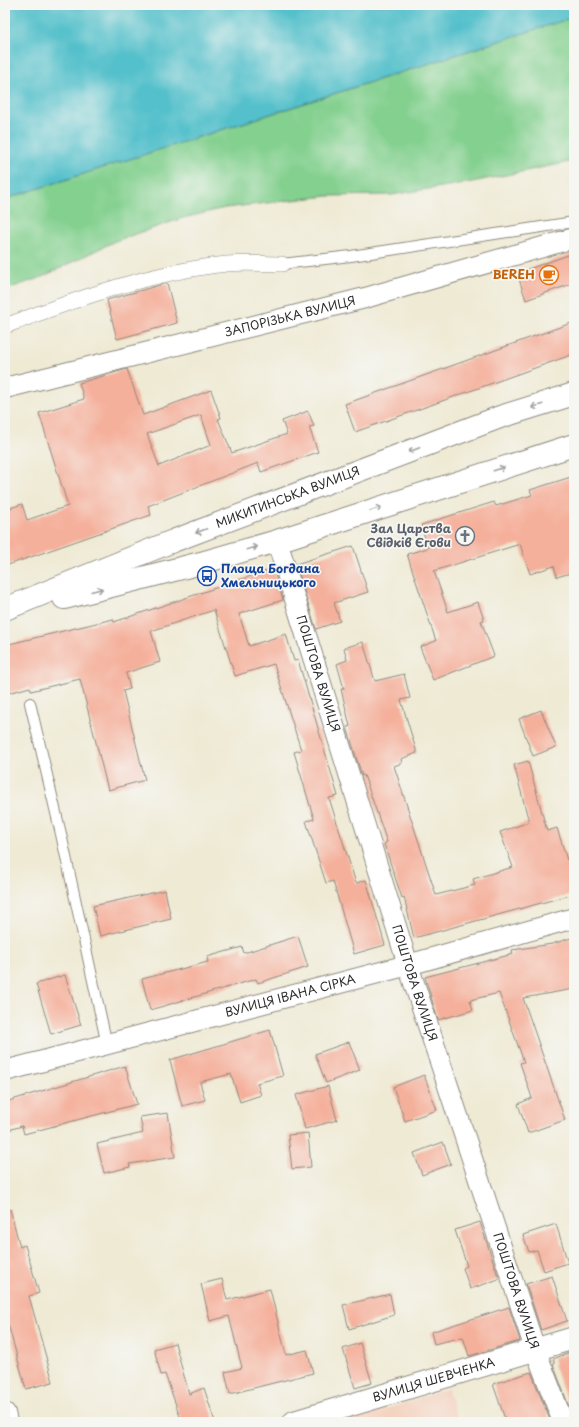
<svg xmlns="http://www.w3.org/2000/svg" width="579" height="1427" font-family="'Playpen Sans',sans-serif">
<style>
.built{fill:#f4d3c1}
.green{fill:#83d08f;stroke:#577e5d}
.water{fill:#53c0cb;stroke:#3f767b}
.building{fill:#f5b09b;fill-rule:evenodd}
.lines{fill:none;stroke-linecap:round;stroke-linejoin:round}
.service-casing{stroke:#8d8a80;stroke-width:12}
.pedestrian-casing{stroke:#8d8a80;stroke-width:16}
.minor-casing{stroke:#8d8a80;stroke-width:22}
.tertiary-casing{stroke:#8d8a80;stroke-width:24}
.service{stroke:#fff;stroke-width:10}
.pedestrian{stroke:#fff;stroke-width:15}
.minor{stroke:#fff;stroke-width:20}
.tertiary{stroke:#fff;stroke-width:22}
.oneway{stroke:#a0a0a0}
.labels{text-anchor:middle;stroke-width:3.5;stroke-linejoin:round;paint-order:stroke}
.food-label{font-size:12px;font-weight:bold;fill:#c56008;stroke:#f6f6f2;text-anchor:end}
.street-label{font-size:12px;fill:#2b2b2b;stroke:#f6f6f2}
.worship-label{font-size:12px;font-weight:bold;fill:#5b616d;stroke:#f6f6f2;text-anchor:end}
.transit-label{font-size:12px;font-weight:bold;fill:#164399;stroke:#f6f6f2;text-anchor:start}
</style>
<rect width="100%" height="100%" fill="#f6f6f2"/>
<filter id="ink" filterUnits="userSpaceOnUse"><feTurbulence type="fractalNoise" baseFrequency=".025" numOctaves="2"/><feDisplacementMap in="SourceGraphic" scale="8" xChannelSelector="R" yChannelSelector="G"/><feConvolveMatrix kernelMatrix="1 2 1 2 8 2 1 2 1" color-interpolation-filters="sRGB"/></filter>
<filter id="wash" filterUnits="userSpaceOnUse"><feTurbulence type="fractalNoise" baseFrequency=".012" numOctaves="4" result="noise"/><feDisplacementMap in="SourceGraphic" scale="16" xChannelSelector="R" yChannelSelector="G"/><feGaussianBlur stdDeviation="0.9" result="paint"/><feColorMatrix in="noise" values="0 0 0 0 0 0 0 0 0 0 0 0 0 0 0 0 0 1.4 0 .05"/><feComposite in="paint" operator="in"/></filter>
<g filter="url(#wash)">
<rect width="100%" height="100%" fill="#efead4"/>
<!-- built -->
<path class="built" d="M448,1389L458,1422H346Z"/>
<!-- green -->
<path class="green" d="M574,17V161L472,182L391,195L327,196L225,208L183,218L115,241L42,277L5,290V199Z"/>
<!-- water -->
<path class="water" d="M5,5H574V17L5,199Z"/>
<g id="blocks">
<!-- building -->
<path class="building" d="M574,253V283L526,300L517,273Z
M167,283L177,323L117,339L107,300Z
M574,322V354L355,432L345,404Z
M127,369L143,415L211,390L221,418L218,419L232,453L287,434L282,421L308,411L314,426L309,427L318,452L261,472L258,463L148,506L151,515L5,566V510L22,504L27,520L68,506L39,413L84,399L79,383ZM201,415L211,445L159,466L147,434Z
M574,476V572L557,577L554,566L530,574L520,544L434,571L448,612L478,602L484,620L481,621L494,656L433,680L420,647L436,641L407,554L428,548L421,525L494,502L496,506L532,495L530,490Z
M353,546L368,592L334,603L340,621L316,629L296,564Z
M269,570L270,573L274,571L283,600L239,614L249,646L286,634L294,661L298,660L338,796L329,798L356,883L366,880L385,945L354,954L333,881L326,883L306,821L314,819L294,752L301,750L274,664L235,676L214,610L151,631L160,662L126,673L130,689L123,691L145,780L108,790L80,679L31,691L30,687L5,694V645L113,619L114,622Z
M363,642L375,681L404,674L410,698L401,700L417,753L401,759L402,763L394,766L436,895L475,885L473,879L513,867L500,832L529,822L514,765L528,761L547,831L557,828L567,860L574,858V894L414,938L404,897L402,898L384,844L387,842L364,775L362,776L347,727L350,726L341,689H344L337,664L347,660L344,648Z
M541,710L556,747L533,756L519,719Z
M165,890L171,919L100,936L93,906Z
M298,936L308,967L258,983L256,979L150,1010L142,979L208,962L207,957L242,947L244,953Z
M574,937V989L523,998L565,1120L528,1133L518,1104L532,1098L520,1063L524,1062L499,993L470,1000L473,1010L438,1020L425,977L513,954L512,950L552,944Z
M65,975L81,1025L51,1034L36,984Z
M270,1030L283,1076L257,1083L261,1095L240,1102L231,1074L200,1082L205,1100L182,1106L170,1060Z
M349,1042L360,1070L326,1083L315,1054Z
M125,1066L137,1104L24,1134L22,1126L5,1131V1102Z
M424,1075L437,1110L405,1121L393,1087Z
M328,1086L337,1120L305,1129L296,1095Z
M168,1113L175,1157L129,1164L130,1167L104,1173L97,1144L143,1133L140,1117Z
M308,1133L311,1167L292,1169L288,1135Z
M443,1142L451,1164L422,1175L414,1153Z
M10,1209L20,1247L25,1245L39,1293L29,1296L53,1382L26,1389L5,1313V1210Z
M480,1222L499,1279L470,1289L463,1268L467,1266L455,1230Z
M556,1224L568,1263L544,1271L537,1250L529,1252L523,1235Z
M552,1276L567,1321L541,1330L526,1284Z
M222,1279L227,1300L270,1289L286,1355L307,1350L313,1373L230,1394L225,1372L242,1368L229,1316L210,1321L201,1284Z
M390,1294L394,1315L349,1329L343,1305Z
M509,1307L520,1341L469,1356L463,1337L434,1344L431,1332Z
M175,1343L189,1394L204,1388L215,1422H182L165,1374L161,1375L154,1349Z
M360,1343L372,1383L355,1388L343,1349Z
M574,1351V1411L571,1412L553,1364H555L553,1359Z
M531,1372L550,1420L543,1422H506L493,1384Z"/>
</g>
</g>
<g filter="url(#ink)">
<use href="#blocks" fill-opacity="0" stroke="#8d8a80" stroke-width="1"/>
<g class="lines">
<!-- service casing -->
<g class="service-casing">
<path id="service" d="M282,264L351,256L574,222
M30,703L61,834L107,1045"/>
</g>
<!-- pedestrian casing -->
<g class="pedestrian-casing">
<path id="pedestrian" d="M5,326C77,299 150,272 227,264C245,262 264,264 282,264"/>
</g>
<!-- minor casing -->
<g class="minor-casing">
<g id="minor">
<path id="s1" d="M5,388L365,298L574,238"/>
<path id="s2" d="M277,541L408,965L535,1349L563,1422"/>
<path id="s3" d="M5,1071L408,965L574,918"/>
<path d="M5,1413L7,1422"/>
</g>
</g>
<!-- tertiary casing -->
<g class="tertiary-casing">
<g id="tertiary">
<path d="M64,598L201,563L277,541L574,445"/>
<path id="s4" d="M5,609L173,541L500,417L574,394"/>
<path id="s5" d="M294,1422L574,1338"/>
</g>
</g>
<!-- service -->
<use href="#service" class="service"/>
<!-- pedestrian -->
<use href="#pedestrian" class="pedestrian"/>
<!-- minor -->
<use href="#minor" class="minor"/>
<!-- tertiary -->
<use href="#tertiary" class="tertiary"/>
</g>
<!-- one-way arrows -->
<defs><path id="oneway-shaft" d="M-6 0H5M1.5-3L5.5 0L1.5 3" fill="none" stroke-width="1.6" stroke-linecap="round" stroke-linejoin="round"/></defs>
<g class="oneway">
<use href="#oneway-shaft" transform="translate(537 406) rotate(163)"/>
<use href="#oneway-shaft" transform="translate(414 450) rotate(159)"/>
<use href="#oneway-shaft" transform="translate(499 469) rotate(-18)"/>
<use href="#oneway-shaft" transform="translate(376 509) rotate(-18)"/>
<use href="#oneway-shaft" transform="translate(201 531) rotate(159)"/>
<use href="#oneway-shaft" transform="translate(252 548) rotate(-16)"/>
<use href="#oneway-shaft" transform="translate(97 590) rotate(-14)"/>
</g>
</g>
<!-- icons -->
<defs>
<g id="cafe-ring" transform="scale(1)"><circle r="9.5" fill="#f6f6f2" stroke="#e8710a" stroke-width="1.5"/><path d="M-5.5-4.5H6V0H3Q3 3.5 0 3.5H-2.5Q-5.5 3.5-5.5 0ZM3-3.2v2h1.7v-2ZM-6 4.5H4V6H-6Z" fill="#e8710a"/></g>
<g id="church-ring" transform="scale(1)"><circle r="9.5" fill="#f6f6f2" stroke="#6b7280" stroke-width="1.5"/><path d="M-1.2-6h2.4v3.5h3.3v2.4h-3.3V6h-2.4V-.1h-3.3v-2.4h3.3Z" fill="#6b7280"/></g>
<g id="bus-ring" transform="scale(1)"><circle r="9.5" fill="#f6f6f2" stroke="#1a4fb4" stroke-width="1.5"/><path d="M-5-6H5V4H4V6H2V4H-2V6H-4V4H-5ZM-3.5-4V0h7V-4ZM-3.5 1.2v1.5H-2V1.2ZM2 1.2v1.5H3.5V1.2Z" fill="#1a4fb4"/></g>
</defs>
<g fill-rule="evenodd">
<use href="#cafe-ring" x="549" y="275"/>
<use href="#church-ring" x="465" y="536"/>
<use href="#bus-ring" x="207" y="576"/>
</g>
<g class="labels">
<!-- food labels -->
<g class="food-label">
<text x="535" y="279">BEREH</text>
</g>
<!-- street labels -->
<g class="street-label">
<text dy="4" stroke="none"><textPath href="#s1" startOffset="294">ЗАПОРІЗЬКА ВУЛИЦЯ</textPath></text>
<text dy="4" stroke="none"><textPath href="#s4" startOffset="304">МИКИТИНСЬКА ВУЛИЦЯ</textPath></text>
<text dy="4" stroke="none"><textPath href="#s2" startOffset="139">ПОШТОВА ВУЛИЦЯ</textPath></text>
<text dy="4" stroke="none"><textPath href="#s2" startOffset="463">ПОШТОВА ВУЛИЦЯ</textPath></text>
<text dy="4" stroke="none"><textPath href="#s3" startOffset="295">ВУЛИЦЯ ІВАНА СІРКА</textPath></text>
<text dy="4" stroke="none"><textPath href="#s2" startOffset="787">ПОШТОВА ВУЛИЦЯ</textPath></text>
<text dy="4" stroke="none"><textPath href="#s5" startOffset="146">ВУЛИЦЯ ШЕВЧЕНКА</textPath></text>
</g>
<!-- worship labels -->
<g class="worship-label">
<text x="451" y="533">Зал Царства<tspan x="451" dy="14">Свідків Єгови</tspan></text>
</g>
<!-- transit labels -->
<g class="transit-label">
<text x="221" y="573">Площа Богдана<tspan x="221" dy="14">Хмельницького</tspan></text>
</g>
</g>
<!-- margin -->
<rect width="579" height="1427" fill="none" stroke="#f6f6f2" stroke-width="20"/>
</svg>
